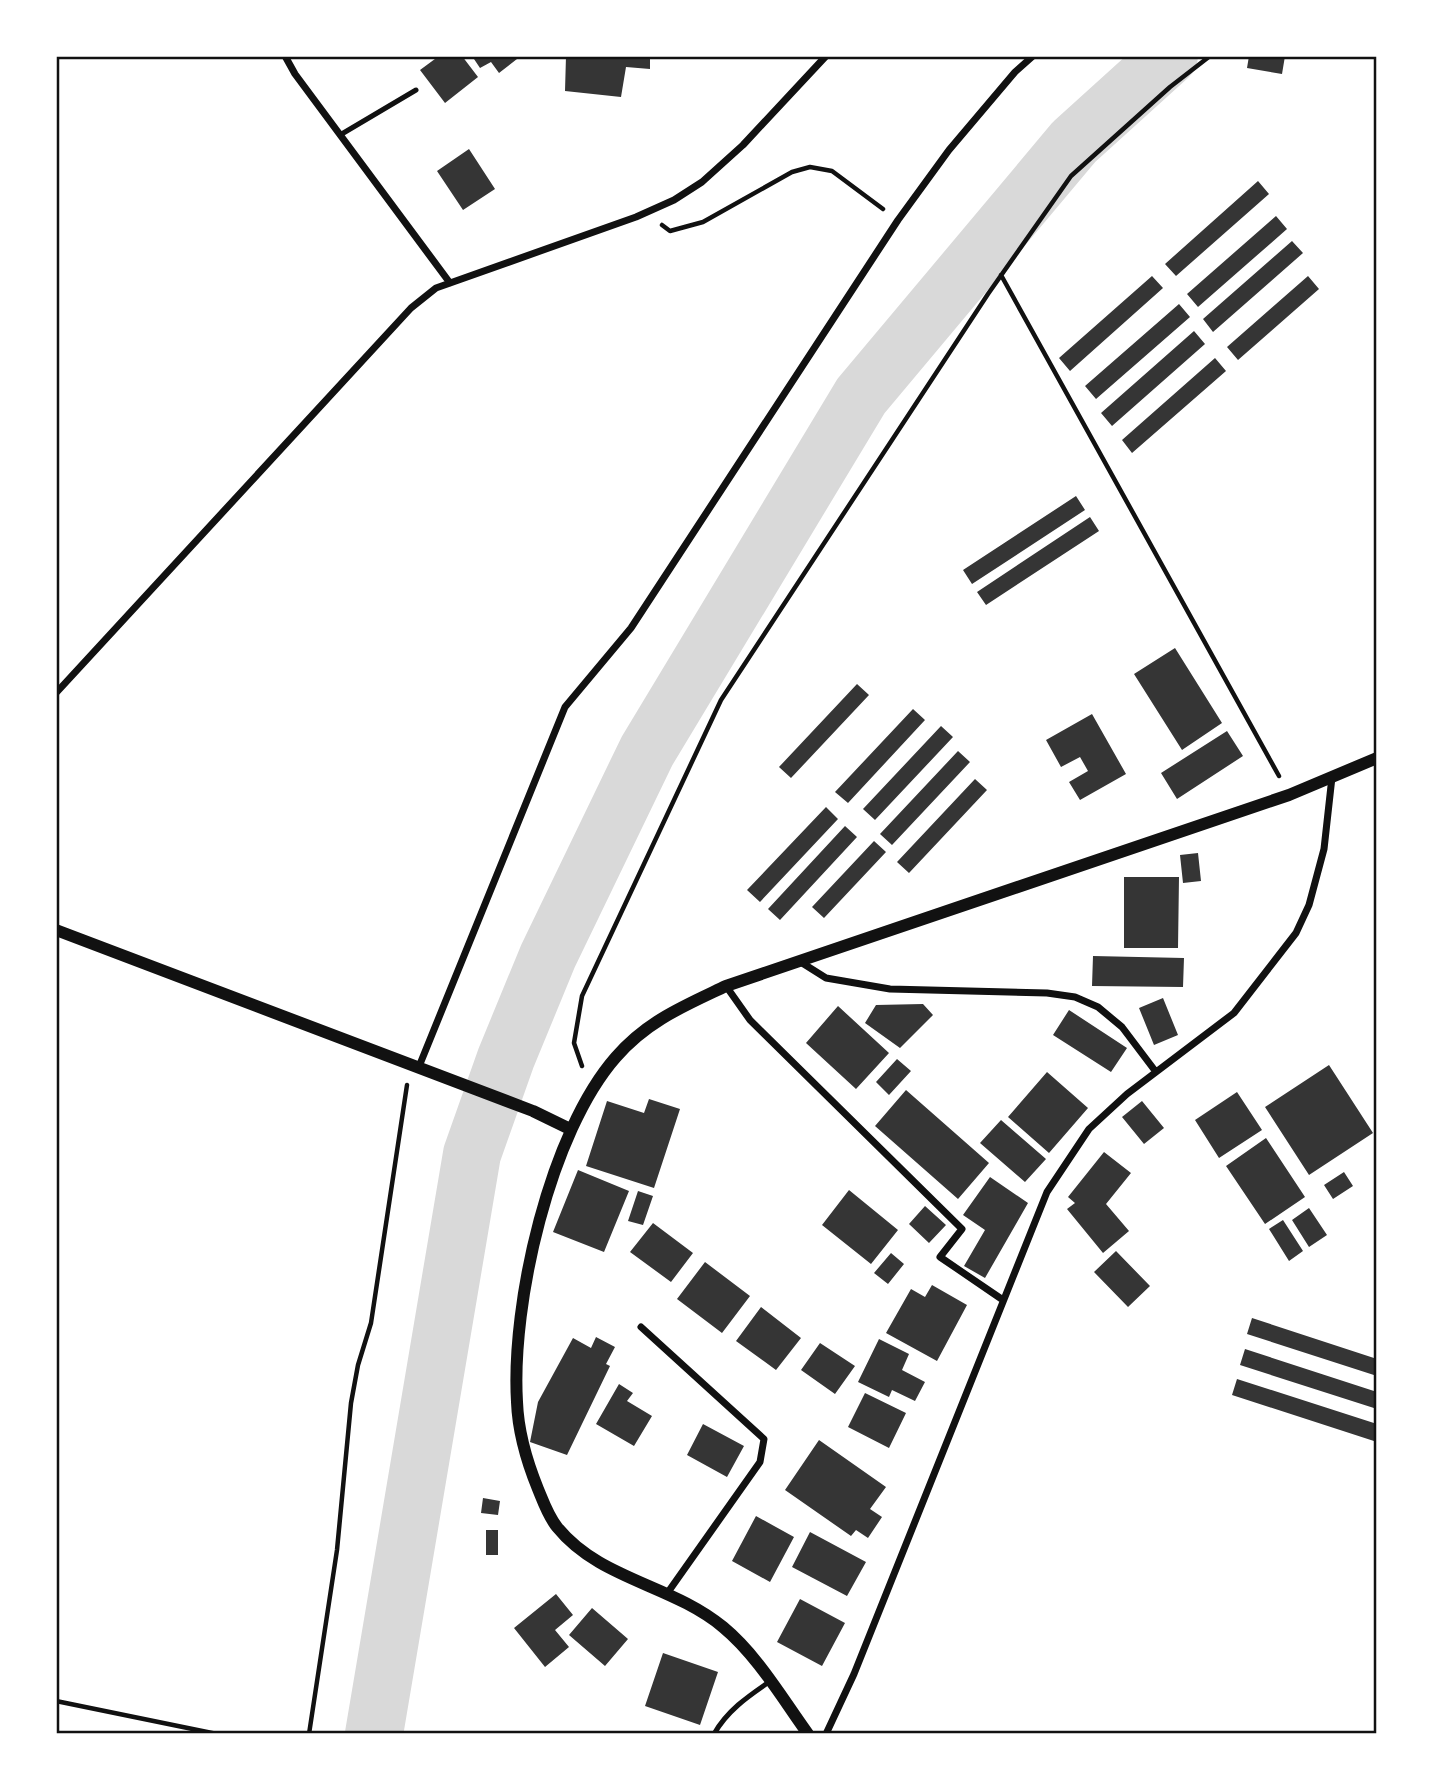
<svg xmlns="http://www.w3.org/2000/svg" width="1433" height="1790" font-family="'Nunito Sans',sans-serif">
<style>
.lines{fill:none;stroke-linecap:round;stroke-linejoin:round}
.river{stroke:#d9d9d9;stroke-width:58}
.building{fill:#353535}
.path{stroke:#111;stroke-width:4.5}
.service{stroke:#111;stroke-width:5}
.minor{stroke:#111;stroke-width:7}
.tertiary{stroke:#111;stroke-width:12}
.neatline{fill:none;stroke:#111;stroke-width:2.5}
</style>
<rect width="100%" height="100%" fill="#fff"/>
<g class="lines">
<!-- river -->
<path class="river" d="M374,1734L472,1154L506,1058L548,956L647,751L861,396L1074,142L1169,56"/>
</g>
<!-- building -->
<path class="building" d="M439,56H462L478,77L445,103L420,70Z
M472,56H515L517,59L499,73L491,62L480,68Z
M566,56H650V69L626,67L621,97L565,91Z
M1249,56H1285L1282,74L1247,68Z
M469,149L495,189L463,210L437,171Z
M1258,181L1269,194L1176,276L1165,264Z
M1276,216L1287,229L1198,307L1187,294Z
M1292,241L1303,253L1213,332L1203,319Z
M1152,276L1163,288L1070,371L1059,358Z
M1308,276L1319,289L1238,360L1227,347Z
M1179,304L1190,317L1096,399L1085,386Z
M1194,331L1205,344L1112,426L1101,413Z
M1215,358L1226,371L1132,453L1122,440Z
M1076,496L1085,510L972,584L963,570Z
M1090,517L1099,531L986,605L977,592Z
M1175,648L1222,723L1182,750L1134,674Z
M857,684L869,695L791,778L779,767Z
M913,709L925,720L848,803L835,792Z
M1092,714L1126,774L1080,800L1069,782L1088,771L1080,757L1061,767L1046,740Z
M941,726L953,737L875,820L863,809Z
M1227,731L1243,756L1177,799L1161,773Z
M958,751L970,762L892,845L880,834Z
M975,779L987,790L909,873L897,862Z
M826,807L838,819L760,902L747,890Z
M845,826L857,837L780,920L768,909Z
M874,841L886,852L824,918L812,907Z
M1198,853L1201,881L1183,883L1180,855Z
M1124,877H1179L1178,948H1124Z
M1093,956L1184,958L1183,987L1092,986Z
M1163,998L1178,1035L1154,1045L1139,1008Z
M923,1004L933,1015L900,1048L865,1023L876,1005Z
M838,1006L889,1053L856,1089L806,1043Z
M1069,1010L1127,1048L1111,1072L1053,1035Z
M897,1059L911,1071L889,1095L876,1082Z
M1329,1065L1373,1133L1309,1175L1265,1107Z
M1047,1072L1088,1108L1049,1153L1008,1117Z
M906,1090L989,1163L958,1199L875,1126Z
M1237,1092L1262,1130L1219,1158L1195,1120Z
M649,1099L680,1109L654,1188L586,1166L607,1101L644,1113Z
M1142,1101L1164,1128L1144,1144L1122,1117Z
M1001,1120L1046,1159L1025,1182L980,1143Z
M1266,1138L1305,1197L1265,1224L1226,1166Z
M1104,1152L1131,1173L1106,1204L1129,1231L1103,1253L1067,1209L1075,1203L1068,1197Z
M578,1170L629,1191L604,1252L553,1232Z
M1344,1172L1353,1186L1333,1199L1324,1185Z
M990,1177L1028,1203L985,1278L964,1266L985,1230L963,1215Z
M849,1190L898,1230L871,1264L822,1225Z
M638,1191L653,1196L643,1225L628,1221Z
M925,1206L946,1225L929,1243L909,1224Z
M1309,1208L1327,1235L1309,1247L1292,1220Z
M1283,1220L1303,1251L1289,1261L1269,1229Z
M653,1223L693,1253L671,1282L630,1252Z
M1116,1251L1150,1286L1128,1307L1094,1272Z
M891,1253L904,1264L888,1284L874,1273Z
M705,1262L750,1296L722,1333L677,1299Z
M932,1285L967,1305L937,1361L886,1333L911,1289L925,1297Z
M761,1307L801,1338L776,1370L736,1341Z
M1252,1318L1377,1359V1376L1247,1334Z
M596,1337L615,1347L606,1364L610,1366L567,1455L530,1442L538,1402L573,1338L591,1348Z
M879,1339L909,1354L902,1370L925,1382L915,1401L892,1390L889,1397L858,1382Z
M820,1343L855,1366L835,1394L801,1370Z
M1245,1349L1377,1392V1409L1240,1365Z
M1237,1379L1377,1424V1442L1232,1395Z
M619,1384L633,1393L627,1401L652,1416L634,1446L596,1424Z
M865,1393L906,1413L889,1448L848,1427Z
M703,1424L744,1446L727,1477L687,1455Z
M819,1440L886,1487L870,1509L882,1517L868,1538L856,1530L851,1536L785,1490Z
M483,1498L500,1501L498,1515L481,1513Z
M756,1516L794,1537L770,1582L732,1561Z
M486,1530H498V1555H486Z
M810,1532L866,1562L847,1596L792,1567Z
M556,1594L573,1615L555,1630L569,1647L545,1667L514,1628Z
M800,1599L845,1623L822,1666L777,1642Z
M592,1608L628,1639L605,1666L569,1635Z
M663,1653L718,1672L700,1725L645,1706Z"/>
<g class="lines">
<!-- path -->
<path class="path" d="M662,225L670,231L703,222L792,172L810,167L832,171L883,209
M1001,275L1279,776
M582,1066L574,1043L582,996L721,700L988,294L1071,176L1170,87L1210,56
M56,1701L217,1734
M309,1734L337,1550L351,1403L358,1365L371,1323L407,1085"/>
<!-- service -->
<path class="service" d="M340,135L416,90
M714,1734C727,1711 747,1697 769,1682"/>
<!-- minor -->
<path class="minor" d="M285,56L295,74L450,283
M56,693L411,308L436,288L636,217L674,200L702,182L743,145L826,56
M799,961L826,978L890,989L1047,993L1075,997L1098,1007L1122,1027L1156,1072
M726,986L750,1020L962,1229L940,1257L1003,1300
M418,1069L565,707L631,628L898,220L949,150L1015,72L1033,56
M641,1327L764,1439L760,1462L666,1595
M826,1734L854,1674L1047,1192L1089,1129L1127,1094L1234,1013L1296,933L1309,905L1324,849L1332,777"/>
<!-- tertiary -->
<path class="tertiary" d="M56,930L533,1111L570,1129
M808,1734C782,1698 757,1655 723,1627C671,1584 600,1580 557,1527C548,1516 543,1501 538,1489C527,1462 518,1430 517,1402C511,1303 550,1132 616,1057C647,1021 684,1006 726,986L1289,795L1377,758"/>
</g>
<!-- border -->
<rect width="1433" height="1790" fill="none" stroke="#ffffff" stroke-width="116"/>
<rect x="58" y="58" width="1317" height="1674" class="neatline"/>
</svg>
